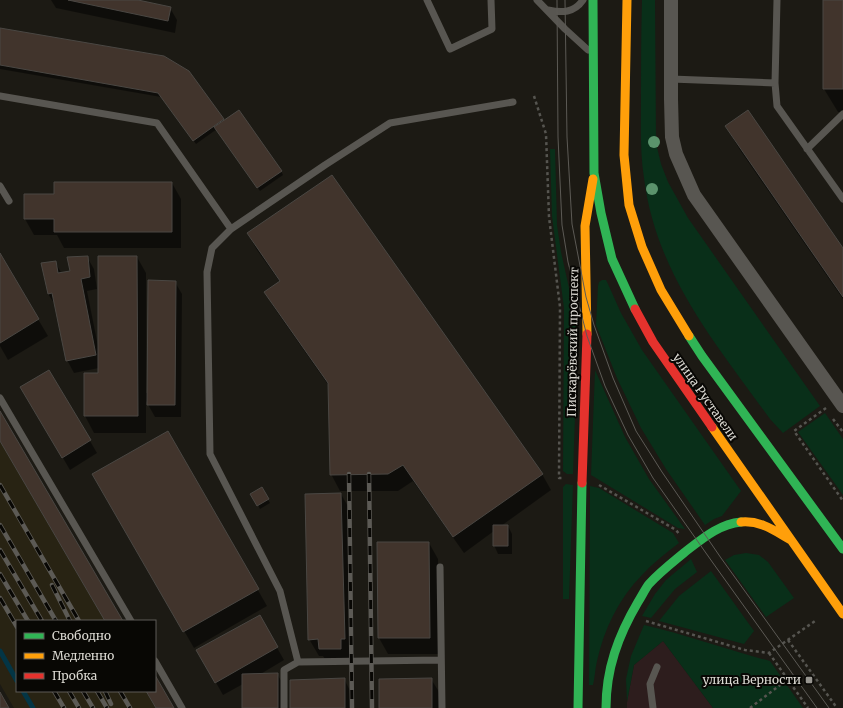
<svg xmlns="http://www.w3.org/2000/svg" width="843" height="708" font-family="Merriweather,serif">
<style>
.built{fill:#282313}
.industrial{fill:#2d1d1d}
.green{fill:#092f19}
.shadow{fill:#0007}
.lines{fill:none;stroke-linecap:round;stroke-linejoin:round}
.stream{stroke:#033545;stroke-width:5}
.building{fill:#41342c;stroke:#4a4743}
.path{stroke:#565550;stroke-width:2.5;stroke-dasharray:3 3;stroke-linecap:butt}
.lane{stroke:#585651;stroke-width:7}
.street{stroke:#585651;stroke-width:14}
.fast{stroke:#30b455;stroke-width:9}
.slow{stroke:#ff9f0a;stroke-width:9}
.jam{stroke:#e5322d;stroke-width:9}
.tram{stroke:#5c5a55;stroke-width:1}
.rail-casing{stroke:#5c5a55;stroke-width:4.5}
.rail{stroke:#080704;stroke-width:3;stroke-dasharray:9;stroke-linecap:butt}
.tree{fill:#5b936c}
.poi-dot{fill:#989690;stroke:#080704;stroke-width:1.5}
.labels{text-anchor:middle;stroke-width:4;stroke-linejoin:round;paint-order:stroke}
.street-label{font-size:12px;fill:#dbd9d2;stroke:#080704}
.poi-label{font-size:12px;fill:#dbd9d2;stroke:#080704;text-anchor:end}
</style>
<rect width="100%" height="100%" fill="#1c1a14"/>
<!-- built -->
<path class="built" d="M0,441L105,621H17V691H146L156,708H14L0,684Z"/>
<!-- industrial -->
<path class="industrial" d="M663,641L713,708H627V702L634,665Z"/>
<!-- green -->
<path class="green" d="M642,0H655L656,143L661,164L668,182L688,218L820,406L783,433L770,419C716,344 656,274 644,178C640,153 641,128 641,103C641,69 641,34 642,0Z
M550,149H555L557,225L561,252L578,328L573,474H567L563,471L564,308L552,216Z
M602,280H606L608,284L621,313L642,350L741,491L722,516L714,519L705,525L666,469L641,428L617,378L596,325L598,286L599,282Z
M595,370L625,437L649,479L685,529L678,528L591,475Z
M825,413L843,439V495L798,432Z
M566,484L573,485L569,599H563V487Z
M590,486L599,488L673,533L679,543C666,553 653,563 642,575C619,598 604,629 597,661C595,669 595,677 593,685H589Z
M746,553L759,555L768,562L794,598L766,617L725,560L734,555Z
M691,559L697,572L675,589L651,618L642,616L655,594L666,580Z
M711,571L754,631L744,644L659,621L679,596Z
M644,625C687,635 728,650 770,661L803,708H713L663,641L634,665L627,702L626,679L631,656Z"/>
<!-- shadow -->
<path class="shadow" d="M51,0H134L170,8L177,20L175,33L56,8Z
M824,0H843V112H838L824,89Z
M0,29L164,57L224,122L281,171L283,175L260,191L217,129L196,144L161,97L0,69Z
M726,127L843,250V299L740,150Z
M172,183L181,199V248H64L57,235H34L25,219L55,195Z
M248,234L542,474L551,490L501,526H508L512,534V554H498L494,545V531L464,553L413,481L398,491H340L331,474L329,386L275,309L265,293L280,282L257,250Z
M0,255L48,336L8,360L0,346Z
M87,257L94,269L97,289L87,291L98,346L137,257L146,273V393H148L175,282L182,294L181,417H155L146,401V433H94L85,416V374H99V368L74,373L67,360L56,306L48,294L42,264L55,262L62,274L71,272Z
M49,371L97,453L70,470L22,388Z
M168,432L267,606L194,648L94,475Z
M262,489L270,503L260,509L252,494Z
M341,494L350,510L354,655H350V665H329L323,656H319L309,639Z
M378,543H429L438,559L439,654H388L379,638Z
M259,616L284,660L259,675L277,674L285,687V708H243V684L223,695L198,651Z
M344,679L353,696L354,708H291Z
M431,679L441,695V708H380Z"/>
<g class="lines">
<!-- stream -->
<path class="stream" d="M0,651L17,681
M23,691L33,708"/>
</g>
<!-- building -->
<path class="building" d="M68,0H138L171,7L168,21Z
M823,0H843V89H823Z
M0,28L164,56L189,71L224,119L193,141L158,93L0,65Z
M239,110L282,171L257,188L214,127Z
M748,110L843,248V297L725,126Z
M332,175L543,474L453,537L403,465L388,474L330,475L328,383L264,292L280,281L247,233Z
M54,182H172V232H54V219H24V194H54Z
M0,253L39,319L0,343Z
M88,256L90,277L81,279L96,355L66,361L52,293L48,294L41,263L56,261L58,273L70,271L67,257Z
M98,256H137L138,416H84V373H98Z
M148,280L176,281L175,405H147Z
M49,370L91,440L62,458L20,387Z
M0,411L123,621H105L0,441Z
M168,431L259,589L183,632L92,474Z
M262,487L269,499L257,506L250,494Z
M341,493L345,639H341V649H319L318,639L308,640L305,494Z
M493,525H508V546H493Z
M377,542H429L430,638H378Z
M260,615L278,647L215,683L196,650Z
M278,673V708H242V674Z
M155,675L174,708H156L146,691H155Z
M345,678V708H290V680Z
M432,678V708H379V679Z
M0,692L9,708H0Z"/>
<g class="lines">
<!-- path -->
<path class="path" d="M534,96L546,134L549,217L560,307L559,478H564
M826,408L794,431L843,501
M833,419L843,432
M599,485L676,530L680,535
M646,621L745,650L769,653L815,621
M788,640L837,708
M769,653L808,708
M750,708L788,679"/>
<!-- lane -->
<path class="lane" d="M427,0L450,49L492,29L491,0
M537,0L565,29L588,50
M548,10C562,13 574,13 583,0
M671,79L775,83L777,106L843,199
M775,83L777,0
M0,96L157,123L231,229
M807,149L843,114
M0,186L9,201
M0,398L131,621
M440,567L442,708
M441,660L298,662L280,591L210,454L207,272L212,248L231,229L325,165L390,123L513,102
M155,661L182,708
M284,708V670L298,662
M653,708L650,684L657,667"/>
<!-- street -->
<path class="street" d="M671,0V99L672,137L676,154L694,195L843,406"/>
<!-- fast -->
<path class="fast" d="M593,0L594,173L601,213L612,259L635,309
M689,336L702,356L843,549
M578,708L582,483
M606,708C606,669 618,636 638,602C642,596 645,589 649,584C660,572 673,562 685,552C702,539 719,524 741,522"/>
<!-- slow -->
<path class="slow" d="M627,0L624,155L629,205L642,247L661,290L689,336
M587,334L585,226L593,179
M712,427L843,614
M741,522C760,520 775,531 791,540"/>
<!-- jam -->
<path class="jam" d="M635,309L653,342L712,427
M582,483L587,334"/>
<!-- tram -->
<path class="tram" d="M557,0L558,137L562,225L568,262L587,336L605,386L628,435L653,478L713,563L817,708
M565,0L567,137L572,224L586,297L594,325L613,378L636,431L662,472L721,558L829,708"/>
<!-- rail casing -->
<g class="rail-casing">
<path id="rail" d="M349,474L352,708
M369,474L372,708
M0,485L79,621
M0,525L56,621
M0,550L42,621
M0,574L28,621
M52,585L70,621
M0,598L17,627
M54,691L64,708
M69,691L79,708
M83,691L93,708
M97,691L107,708
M105,691L111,704
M120,691L130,708"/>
</g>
<!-- rail -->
<use href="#rail" class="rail"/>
</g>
<!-- trees -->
<g class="tree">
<circle cx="654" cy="142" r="6"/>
<circle cx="652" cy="189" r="6"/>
</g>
<!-- markers -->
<rect class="poi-dot" x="805" y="676" width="8" height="8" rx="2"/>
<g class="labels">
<!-- street labels -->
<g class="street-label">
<text transform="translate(573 342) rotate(-89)" y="4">Пискарёвский проспект</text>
<text transform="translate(705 397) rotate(55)" y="4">улица Руставели</text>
</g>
<!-- poi labels -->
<g class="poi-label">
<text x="801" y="684">улица Верности</text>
</g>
</g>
<!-- legend -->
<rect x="16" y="620" width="140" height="72" fill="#080704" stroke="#5c5b56"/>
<rect x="24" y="633" width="20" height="6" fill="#30b455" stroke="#5c5b56"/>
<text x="52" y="640" font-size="12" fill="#dbd9d2">Свободно</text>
<rect x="24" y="653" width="20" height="6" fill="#ff9f0a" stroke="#5c5b56"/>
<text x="52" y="660" font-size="12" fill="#dbd9d2">Медленно</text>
<rect x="24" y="673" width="20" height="6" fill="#e5322d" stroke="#5c5b56"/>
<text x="52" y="680" font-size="12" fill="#dbd9d2">Пробка</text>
</svg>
